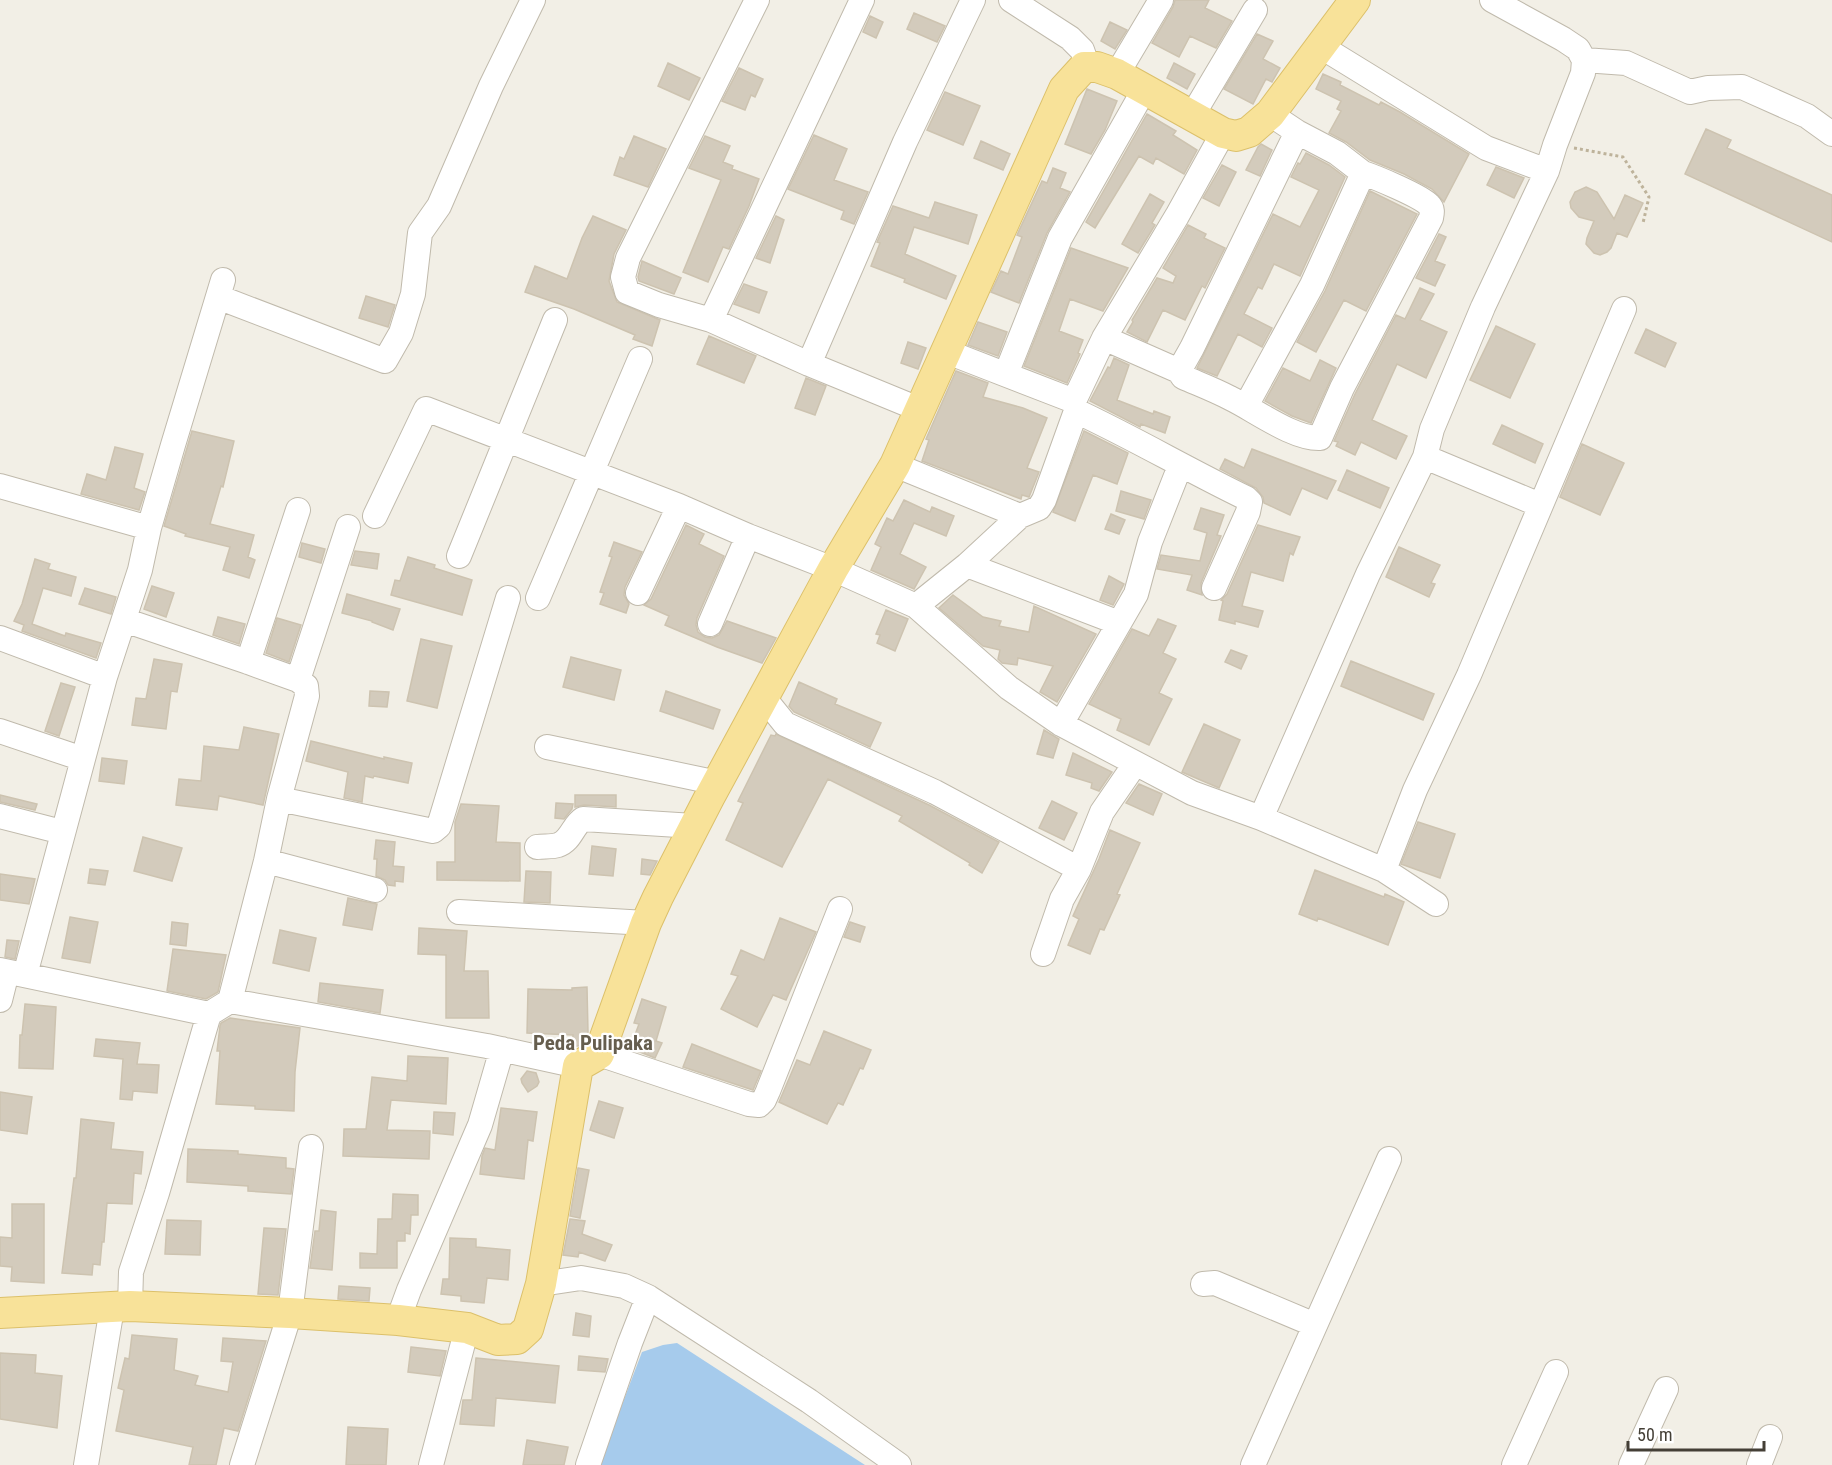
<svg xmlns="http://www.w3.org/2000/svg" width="1832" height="1465" font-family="'Roboto Condensed',sans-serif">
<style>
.water{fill:#a6cbec}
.building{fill:#d3cbbc;stroke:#cdc3b0;stroke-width:1.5}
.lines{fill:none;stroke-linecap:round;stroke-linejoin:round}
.minor-casing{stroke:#c0baac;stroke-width:26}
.major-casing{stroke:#dcc06a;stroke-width:32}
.path{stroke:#beb39b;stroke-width:3;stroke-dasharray:3 3;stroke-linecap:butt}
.minor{stroke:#fff;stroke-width:24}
.major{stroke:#f8e299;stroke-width:30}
.labels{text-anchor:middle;stroke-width:4.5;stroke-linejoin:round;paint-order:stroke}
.quarter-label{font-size:21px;font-weight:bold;fill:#665e4e;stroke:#fff}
</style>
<rect width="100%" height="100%" fill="#f2efe6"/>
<!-- water -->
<path class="water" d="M677,1343L865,1465H599L642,1352L663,1345Z"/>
<!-- building -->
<path class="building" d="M1175,0H1209L1205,8L1232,21L1216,48L1190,36L1179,57L1152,43L1173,7Z
M914,13L945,26L937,42L907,29Z
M870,16L883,22L876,38L863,32Z
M1110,22L1127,30L1115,49L1101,41Z
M1257,34L1273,41L1263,59L1280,68L1272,82L1266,79L1253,104L1224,89Z
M668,63L700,78L689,100L658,86Z
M1174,63L1195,74L1187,89L1167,78Z
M739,68L763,79L755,97L751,95L745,110L722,101Z
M1323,74L1341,82L1340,85L1379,105L1381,102L1400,112L1469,154L1444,202L1432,189L1404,174L1370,160L1346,142L1329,133L1341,111L1337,109L1341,101L1316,89Z
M1087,89L1117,101L1105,130L1091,154L1065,144Z
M945,92L980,106L963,145L927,130Z
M1147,114L1176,131L1173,135L1197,150L1184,174L1156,158L1153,164L1139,156L1095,228L1086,222Z
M1706,129L1731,140L1727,148L1832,195V242L1685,174Z
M814,135L847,149L834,180L868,192L854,224L841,219L844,211L788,189Z
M634,136L666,149L648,187L614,175L620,157L624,159Z
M705,136L730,146L723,162L733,166L732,169L759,179L749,206L729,249L723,247L708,282L683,272L721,180L689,168Z
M981,141L1010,154L1003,170L974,158Z
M1261,144L1272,150L1260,176L1246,170L1258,147Z
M1306,153L1329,165L1345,177L1300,276L1274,264L1262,289L1258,287L1244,314L1272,328L1262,347L1238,334L1217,376L1197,368L1273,214L1300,227L1319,190L1291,177L1298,163L1300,164Z
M1222,165L1236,172L1219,206L1203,198Z
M1496,167L1524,178L1514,198L1487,185Z
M1053,168L1066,173L1060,188L1070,192L1047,233L1019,303L991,292L1001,271L1008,274L1022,237L1017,235L1042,181L1047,183Z
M1586,187L1597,192L1614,219L1625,195L1643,203L1627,237L1617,233L1611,248L1607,252L1600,255L1594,253L1586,244L1587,238L1594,221L1579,217L1571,208L1570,202L1575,192Z
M1370,191L1417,214L1366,311L1344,300L1316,352L1297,342L1325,291Z
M1150,194L1164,202L1152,223L1155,225L1138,253L1122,244Z
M935,202L977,215L968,244L914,227L905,254L956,276L946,299L904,282L905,279L871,266L880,243L877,242L893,206L929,218Z
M593,216L626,230L614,254L609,281L617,302L660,320L652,346L633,339L635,335L574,309L525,292L535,266L567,279L582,238Z
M776,216L784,220L770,263L756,258Z
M1188,225L1206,234L1204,238L1225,248L1205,288L1202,286L1185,320L1163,310L1147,342L1127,332L1133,322L1132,320L1157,278L1173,283L1176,276L1163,268Z
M1439,234L1446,237L1435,261L1445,265L1435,286L1416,278Z
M1071,248L1128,268L1103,311L1070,299L1059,331L1083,340L1078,353L1080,354L1067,383L1024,366Z
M642,261L681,278L674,294L639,281L638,277Z
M744,284L767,292L759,313L734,304Z
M1420,288L1434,294L1420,320L1447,332L1426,378L1397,364L1372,420L1407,436L1396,459L1361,442L1355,455L1336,446L1338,442L1334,441L1355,394L1396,315L1405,319Z
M366,296L395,305L388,327L359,318Z
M978,322L1007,332L998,356L968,345Z
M1496,326L1535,344L1510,398L1470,380Z
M1646,329L1676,343L1665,367L1635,353Z
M709,336L756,356L744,383L697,364Z
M908,342L926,348L918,369L901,363Z
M1114,358L1129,365L1117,400L1153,414L1154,411L1170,417L1165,433L1141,424L1140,427L1090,401L1108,367L1110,368Z
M1320,360L1336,368L1311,423L1292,416L1265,401L1283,368L1310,381Z
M956,371L988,383L983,397L1023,408L1047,418L1027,468L1039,472L1029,497L1022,495L1021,499L922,461L929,440L926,439Z
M806,378L826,386L815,415L795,408Z
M1502,425L1543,444L1535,463L1493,444Z
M192,431L234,441L223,487L221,486L210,524L254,535L248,557L255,560L249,578L223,570L230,547L185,536L186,534L164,526Z
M1084,431L1128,453L1117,484L1093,475L1075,521L1053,512Z
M1582,444L1624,463L1600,515L1560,497Z
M115,447L143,454L134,488L145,492L139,510L81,494L87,474L106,480Z
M1252,449L1336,481L1327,499L1302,488L1290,515L1264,503L1263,497L1256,488L1220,469L1225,459L1244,468Z
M1347,470L1389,488L1380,508L1338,490Z
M1121,491L1151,500L1144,519L1116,511Z
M904,500L930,512L932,507L954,516L946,536L914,523L900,554L926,567L914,589L871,570L881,547L875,544L887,518L893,521Z
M1201,508L1224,515L1217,535L1221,536L1201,583L1202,595L1187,590L1192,575L1157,569L1161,555L1200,561L1207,533L1194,529Z
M1111,514L1125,520L1119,534L1105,529Z
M686,525L704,534L699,544L724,556L697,618L696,625L698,632L705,637L712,638L719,635L727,621L776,638L762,663L717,647L665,625L669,616L644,605L651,599Z
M1258,525L1300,537L1293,555L1290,553L1283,581L1251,572L1242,606L1263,611L1258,627L1235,621V624L1219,620L1223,601L1221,600L1227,594Z
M614,542L642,552L625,587L624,595L629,604L626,613L600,604L604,593L600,592L612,557L609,556Z
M302,543L325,549L321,563L299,557Z
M1399,547L1440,565L1431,583L1435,584L1429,597L1386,577Z
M355,551L379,554L377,569L351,565Z
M408,557L435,565L434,568L472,580L462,615L391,595L395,580L400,581Z
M35,559L50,564L48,569L76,577L71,596L43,588L32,624L65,636L66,633L101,643L96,658L22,631L24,625L14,621L22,604Z
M1109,576L1124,584L1113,605L1100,600Z
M152,586L174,593L166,617L144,609Z
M85,588L116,597L111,614L79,604Z
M347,594L400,609L393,630L372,622V621L342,613Z
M953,595L983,617L1001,621L999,626L1029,632L1034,606L1096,634L1057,702L1040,692L1053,666L1018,658L1017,665L1002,663L998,659L1000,650L983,646L939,608Z
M886,610L908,619L895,651L877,643L880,635L876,634Z
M218,617L245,624L239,644L213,635Z
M277,618L301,625L289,662L266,653Z
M1158,619L1176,626L1163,653L1176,659L1159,693L1172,699L1149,745L1117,730L1121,719L1089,704L1132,629L1149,636Z
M421,639L452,646L437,708L407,701Z
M1231,650L1247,656L1241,669L1225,662Z
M571,657L621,670L614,700L563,687Z
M154,659L182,664L177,692L171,691L166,729L132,725L136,698L146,699Z
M1351,661L1434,694L1423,720L1341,686Z
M799,682L837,699L835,704L881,723L870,747L794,712L789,706Z
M61,683L75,687L59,736L45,731Z
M370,691L389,692L387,707L369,706Z
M666,691L720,710L713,729L660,711Z
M1204,724L1240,740L1219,788L1182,772Z
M244,727L279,734L263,805L219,796L217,810L176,805L179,779L201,781L204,746L239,750Z
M1044,730L1059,739L1053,758L1037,754Z
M776,734L929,805L999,842L982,873L969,865L970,863L899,821L902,816L828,779L782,867L726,840L743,803L738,801L771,735L775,736Z
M311,741L384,759V757L412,763L408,783L374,776L373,778L365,776L362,802L344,798L348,772L306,761Z
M1073,753L1112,772L1099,791L1091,788L1092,783L1066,775Z
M102,758L127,761L124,784L99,781Z
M1139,784L1162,794L1153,815L1126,803Z
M0,795L37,804L35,810L0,802Z
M575,795H616V807L584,805L575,807Z
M1052,801L1077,813L1064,840L1039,828Z
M556,803L573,804L572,809L564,819L555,818Z
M461,804L499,806L496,842L520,843V881L437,880V862H455V822Z
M1418,822L1455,834L1440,878L1401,864Z
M1110,830L1140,843L1117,894L1120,895L1104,930L1100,929L1090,954L1068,945L1079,919L1073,916L1099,859Z
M143,837L182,848L172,881L134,871Z
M376,840L395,842L393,866L404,867L403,882L395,881V886L388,885L385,880L376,876L377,859H374Z
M592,846L616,849L613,876L589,874Z
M642,859L657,861L650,875L641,874Z
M90,869L108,871L105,885L88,883Z
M1315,870L1384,897L1385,894L1404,902L1388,945L1318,918L1317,921L1299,914Z
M526,871L551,872L550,903L524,902Z
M0,874L35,879L29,904L0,900Z
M348,898L377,904L372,930L343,925Z
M70,917L98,922L90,963L62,958Z
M780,918L816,932L786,1000L773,995L757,1027L721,1009L738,976L731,974L741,950L764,960Z
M172,922L188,924L186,946L170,944Z
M850,922L865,927L860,942L844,937Z
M419,928L467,931L464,971H488L489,1018H446V955L418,954Z
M280,930L316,938L309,971L273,963Z
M7,940L19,941L15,959L5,957Z
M173,949L226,955L218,992L206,999L167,991Z
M320,983L383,990L380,1013L318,1002Z
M587,987L588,1032L585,1042L578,1046H573V1035L527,1033L528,989L572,990V988Z
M642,999L666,1007L656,1041L662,1043L655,1058L630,1048L639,1024L634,1023Z
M25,1004L56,1007L53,1069L19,1068L20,1035H22Z
M230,1018L300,1028L295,1072L294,1111L255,1109V1106L216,1104L220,1051H217L220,1026L221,1023Z
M824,1031L871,1050L863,1069L860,1068L843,1105L838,1103L827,1124L779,1102L797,1060L810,1065Z
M96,1039L140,1043L137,1064L159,1065L157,1093L133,1091L132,1100L120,1099L123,1059L94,1056Z
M692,1044L761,1071L753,1090L683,1067Z
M408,1056L448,1058L446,1104L391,1100L387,1130L430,1131L429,1159L343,1156L344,1129H366L372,1077L407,1081Z
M527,1071L536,1073L539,1082L537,1086L528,1092L522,1083L521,1079Z
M0,1092L32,1097L27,1134L0,1130Z
M599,1101L623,1108L614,1138L590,1130Z
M501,1108L537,1112L533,1141L528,1140L524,1179L480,1174L482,1156L485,1148L495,1150Z
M434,1112L455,1113L453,1135L433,1133Z
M81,1119L114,1123L111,1149L143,1152L141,1174L134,1173L132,1204L107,1203L104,1242H102L100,1265L93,1264L92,1275L62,1273L74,1178H76Z
M188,1149L238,1151V1154L286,1158V1168L294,1169L291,1194L248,1191V1186L187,1182Z
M578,1168L589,1170L580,1218L570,1216Z
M393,1194L418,1195V1215H411L410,1234L405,1233V1241H397V1268H360V1253L377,1254L378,1219H392Z
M12,1204H44V1283L11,1281L12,1267L0,1266V1237L12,1238Z
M321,1210L336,1212L332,1270L310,1268L315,1231H319Z
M570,1219L585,1221L582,1234L612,1245L605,1261L579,1252L578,1257L563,1255Z
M167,1220L201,1221L200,1255L165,1254Z
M264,1228L286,1229L278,1295L258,1294Z
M450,1238L476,1239V1247L510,1250L508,1280L487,1278L484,1303L461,1301V1296L441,1294L443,1279H449Z
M339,1286L370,1288L369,1301L338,1299Z
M576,1313L591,1316L589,1337L573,1335Z
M132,1335L177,1339L174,1370L198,1376L195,1385L228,1392L233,1362L221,1361L223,1338L266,1341L238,1431L224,1428L216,1465H189L193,1447L116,1431L124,1390L118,1388L125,1358L129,1359Z
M411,1347L446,1351L440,1376L408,1372Z
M0,1353L36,1355L35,1373L62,1376L57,1428L0,1419Z
M579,1356L608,1359L605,1372L578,1370Z
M476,1358L559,1366L555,1403L496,1398L494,1426L460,1424L463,1400H472Z
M348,1427L388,1429L386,1465H346Z
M527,1440L568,1447L564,1465H523Z"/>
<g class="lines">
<!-- minor casing -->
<g class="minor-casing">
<path id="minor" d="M757,0L628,258L623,277L627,292L659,305L711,320L809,364L921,410
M1011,0L1070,38L1082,50L1088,67
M1492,0L1563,39L1578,49L1584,60L1583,73L1555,145L1547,171
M1584,60L1626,63L1690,92L1708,88L1742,87L1807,116L1832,134
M1117,74L1161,0
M1192,116L1255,10
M1297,132L1192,348L1179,371L1183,377C1199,384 1215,390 1230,398C1255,410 1293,439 1320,438L1342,388L1431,218C1432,213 1433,209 1429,205C1421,196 1375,177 1363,173
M218,297L385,361L401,333L413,294L420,233L439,206L491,86L533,0
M711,320L862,0
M1104,338L1179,371
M945,351L1074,401L1076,411C1134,438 1188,470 1246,498L1250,502L1248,512L1214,588
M809,364L905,142L973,0
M1006,374L1060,238L1144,90
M1074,401L1104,338L1177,216L1223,133
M1246,406L1312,285L1363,173L1337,153L1297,132L1270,114
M1425,457L1540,505
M895,465L1020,516L1039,508L1044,500L1076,411
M0,486L149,528
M375,516L426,409L679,506L748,536L833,569L916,606L1009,688L1061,724L1192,793L1261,818L1384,870L1436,904
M459,556L555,320
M967,565L1119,623
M638,593L679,506
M538,598L640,359
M916,606L967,565L1020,516
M124,620L248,662L298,680L306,686L307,696L279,799L266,861L230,1001
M710,624L748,536
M0,638L105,677
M248,662L298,510
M298,680L348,527
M764,698L785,724L935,792L1079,869
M1061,724L1136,594L1150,542L1180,466
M0,731L83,759
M547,747L718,783
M279,799L433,831L439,826L508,598
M0,816L62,832
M1261,818L1368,574L1425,457L1432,429L1483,307L1547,171L1486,148L1320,46
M537,847C544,846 552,847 558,845C571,841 573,825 583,819L694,826
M266,861L375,890
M1384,870L1415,790L1469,675L1624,309
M459,912L646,923
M1043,954L1062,899L1079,869L1102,812L1135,764
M0,970L209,1014L230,1001L487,1046L578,1066
M25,975L105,677L140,570L149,528L173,445L223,280
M0,1000L7,972
M599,1054L749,1104L759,1105L764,1100L768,1091L840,909
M541,1284L581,1278L624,1286L648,1297L809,1401L899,1465
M1203,1284L1215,1283L1315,1325
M130,1306L131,1272L157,1193L209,1014
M398,1320L409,1290L480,1125L502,1049
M86,1465L112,1308
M242,1465L290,1313L311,1147
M431,1465L467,1328
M588,1465L630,1343L648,1297
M1253,1465L1389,1159
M1514,1465L1556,1372
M1631,1465L1666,1389
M1759,1465L1770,1437"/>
</g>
<!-- major casing -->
<g class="major-casing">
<path id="major" d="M0,1313L130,1306L290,1313L398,1320L467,1328L498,1340L517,1339L528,1329L541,1284L578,1066L599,1054L646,923L658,897L709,798L833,569L895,465L1064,89L1084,67H1097L1117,74L1223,133L1236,136L1249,132L1270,114L1355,0"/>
</g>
<!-- path -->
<path class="path" d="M1574,148L1623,157L1649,197L1643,223"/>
<!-- minor -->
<use href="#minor" class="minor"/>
<!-- major -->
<use href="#major" class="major"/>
</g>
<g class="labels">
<!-- quarter labels -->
<g class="quarter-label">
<text x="593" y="1050">Peda Pulipaka</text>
</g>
</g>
<!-- scale -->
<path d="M1628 1441v9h136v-9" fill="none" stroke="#443f36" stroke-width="3"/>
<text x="1637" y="1441" font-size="18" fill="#443f36" stroke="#ffffff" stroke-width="4.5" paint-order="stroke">50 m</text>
</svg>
